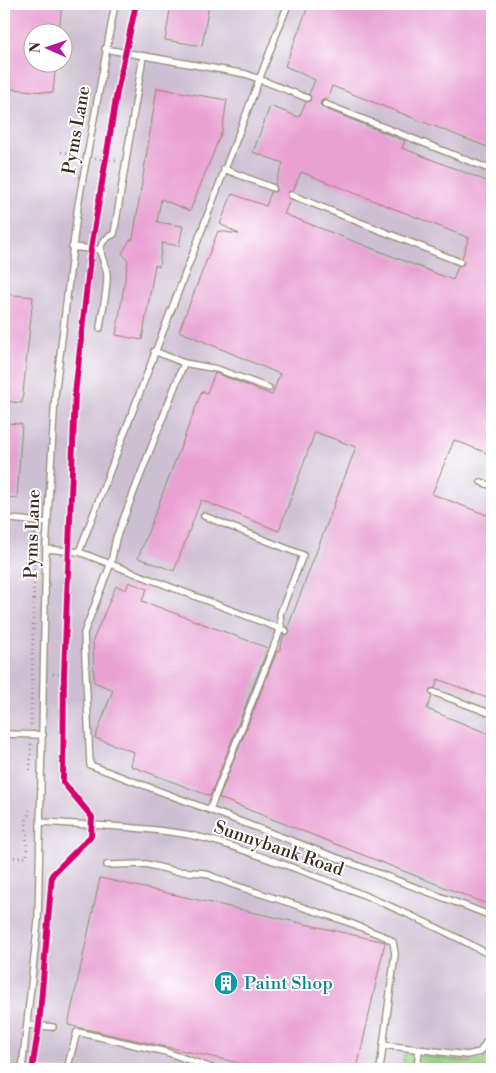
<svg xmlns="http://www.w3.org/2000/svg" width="496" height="1073" font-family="'Libre Bodoni',serif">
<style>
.industrial{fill:#cdbed2;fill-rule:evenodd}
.green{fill:#97d184;stroke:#697e51}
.building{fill:#e9a0d3;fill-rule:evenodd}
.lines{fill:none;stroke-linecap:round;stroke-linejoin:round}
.service-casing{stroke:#948874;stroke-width:8}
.path{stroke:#948874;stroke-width:2.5;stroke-dasharray:1 4;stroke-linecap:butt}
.service{stroke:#fff;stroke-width:5.5}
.cycleway-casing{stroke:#fff;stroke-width:9}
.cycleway{stroke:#d6006c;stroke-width:6}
.labels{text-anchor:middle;stroke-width:4;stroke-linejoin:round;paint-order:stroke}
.street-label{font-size:18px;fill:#3b2a1e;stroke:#fff}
.culture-label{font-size:18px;fill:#0d838f;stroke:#fff;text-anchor:start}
</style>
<rect width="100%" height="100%" fill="#fff"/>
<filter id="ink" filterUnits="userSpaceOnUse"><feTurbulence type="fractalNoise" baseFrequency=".02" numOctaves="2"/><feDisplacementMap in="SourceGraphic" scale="10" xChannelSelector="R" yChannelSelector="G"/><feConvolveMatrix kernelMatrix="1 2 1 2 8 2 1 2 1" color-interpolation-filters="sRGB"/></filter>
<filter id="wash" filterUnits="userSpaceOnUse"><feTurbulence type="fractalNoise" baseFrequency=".0096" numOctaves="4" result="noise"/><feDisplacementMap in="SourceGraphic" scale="20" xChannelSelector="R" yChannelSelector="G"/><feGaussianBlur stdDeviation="1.12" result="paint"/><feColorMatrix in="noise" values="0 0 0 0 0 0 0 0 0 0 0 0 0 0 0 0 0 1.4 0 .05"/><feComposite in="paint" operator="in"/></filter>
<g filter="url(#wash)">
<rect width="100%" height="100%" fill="#ece7cb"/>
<!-- industrial -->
<path class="industrial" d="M4,4H492V1069H4ZM32,32H62V62H32Z"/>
<!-- green -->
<path class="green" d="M492,1053V1069H402L404,1054L472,1062Z"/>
<g id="blocks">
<!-- building -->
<path class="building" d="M4,4H62L59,32H32V62H56L53,93L4,88Z
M171,4H209L202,46L165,40Z
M309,4H492V149L332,86L327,100H322L320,104L323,108L405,141L402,148L492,183V283L488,294L492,296V455L454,440L432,494L492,517V700L438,679L435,688L429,690L432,696L427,709L492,735V906L219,798L277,651L279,652L284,635L290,633L288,627L356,447L315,432L279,531L201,500L174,571L138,558L202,391L207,393L215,373L272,395L280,374L179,331L218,231L239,234L220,224L232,194L266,206L271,192L277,190L275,184L283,163L253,152L270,106L299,117L306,102L311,100L309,94L315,80L285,66ZM301,172L469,238L462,258L464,264L458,266L453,280L284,214L290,200L287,194L293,191Z
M157,88L227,100L222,131L190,211L161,199L157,222L183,226L179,246L162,243L159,267L155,265L142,340L116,335L128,261L122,253L130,240L133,239Z
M4,294L33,297L22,403L4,401Z
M4,423L22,424L17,498L4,497Z
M129,582L147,589L142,601L268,648L210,796L131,766L134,752L95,738L113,690L94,682L93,640L116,586L126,590Z
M100,878L385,942L357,1069H266L68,1025Z"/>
</g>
</g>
<g filter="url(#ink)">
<use href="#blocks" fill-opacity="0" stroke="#948874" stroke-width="1"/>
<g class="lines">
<!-- service casing -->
<g class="service-casing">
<path id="service" d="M105,49L246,74L307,98
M325,104L492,170
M224,169L273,188
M291,195L460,262
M72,247L101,250
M100,328C102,311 107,294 107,277C108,261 88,246 114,234L143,56
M154,351L184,363L217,369L269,388
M184,363L116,538L111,563L84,633L90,765L492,916
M481,482L492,486
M204,516L303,555L280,614L281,628L210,809
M4,518L47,523
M46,549L79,552L286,631
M79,552L288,4
M433,692L492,714
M4,734L43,735
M41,822C87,825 133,826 178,833C213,838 247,852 280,863C354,889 424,919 492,956
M107,865L146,864L174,871L204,873L231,884L342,920L386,937L393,942L395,954L380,1069
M28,1025L53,1027
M383,1045L467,1055L480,1052L492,1033
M22,1069L38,921L46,549L55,396L78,205L115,4
M67,1069L77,1032L166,1052L215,1069
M417,1069L419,1050
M472,1069H492"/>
</g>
<!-- path -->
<path class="path" d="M61,152L77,155
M95,158L117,161
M53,674H64
M31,725L35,530
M30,770L31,743
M4,858L27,857L26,821L30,810"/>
<!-- service -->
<use href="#service" class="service"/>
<!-- cycleway casing -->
<g class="cycleway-casing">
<path id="cycleway" d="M32,1069L39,1026L52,875L91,836L92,817L63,782L64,674L75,394L91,249L117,92L136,4"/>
</g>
<!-- cycleway -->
<use href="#cycleway" class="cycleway"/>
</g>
</g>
<!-- icons -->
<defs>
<g id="building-disc" transform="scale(1.25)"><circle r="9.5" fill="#0f9aa8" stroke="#fff"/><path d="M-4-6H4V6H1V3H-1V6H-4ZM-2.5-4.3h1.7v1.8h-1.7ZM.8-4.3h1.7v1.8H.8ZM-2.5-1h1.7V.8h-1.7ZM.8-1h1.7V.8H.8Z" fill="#fff"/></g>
</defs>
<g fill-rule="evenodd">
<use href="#building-disc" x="226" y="983"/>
</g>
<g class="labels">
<!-- street labels -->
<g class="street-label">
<text transform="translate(76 130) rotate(-80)" y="6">Pyms Lane</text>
<text transform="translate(32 534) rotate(-88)" y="6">Pyms Lane</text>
<text transform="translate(279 848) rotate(19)" y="6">Sunnybank Road</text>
</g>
<!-- culture labels -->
<g class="culture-label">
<text x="244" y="989">Paint Shop</text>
</g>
</g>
<!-- margin -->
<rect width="496" height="1073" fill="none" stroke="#fff" stroke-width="20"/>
<!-- north arrow -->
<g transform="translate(48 48) rotate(272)"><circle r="24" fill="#ffffff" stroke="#b1aaa5"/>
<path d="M0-4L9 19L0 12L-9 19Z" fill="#b5179e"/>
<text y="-8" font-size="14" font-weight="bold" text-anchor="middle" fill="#3b2a1e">N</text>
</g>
</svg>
